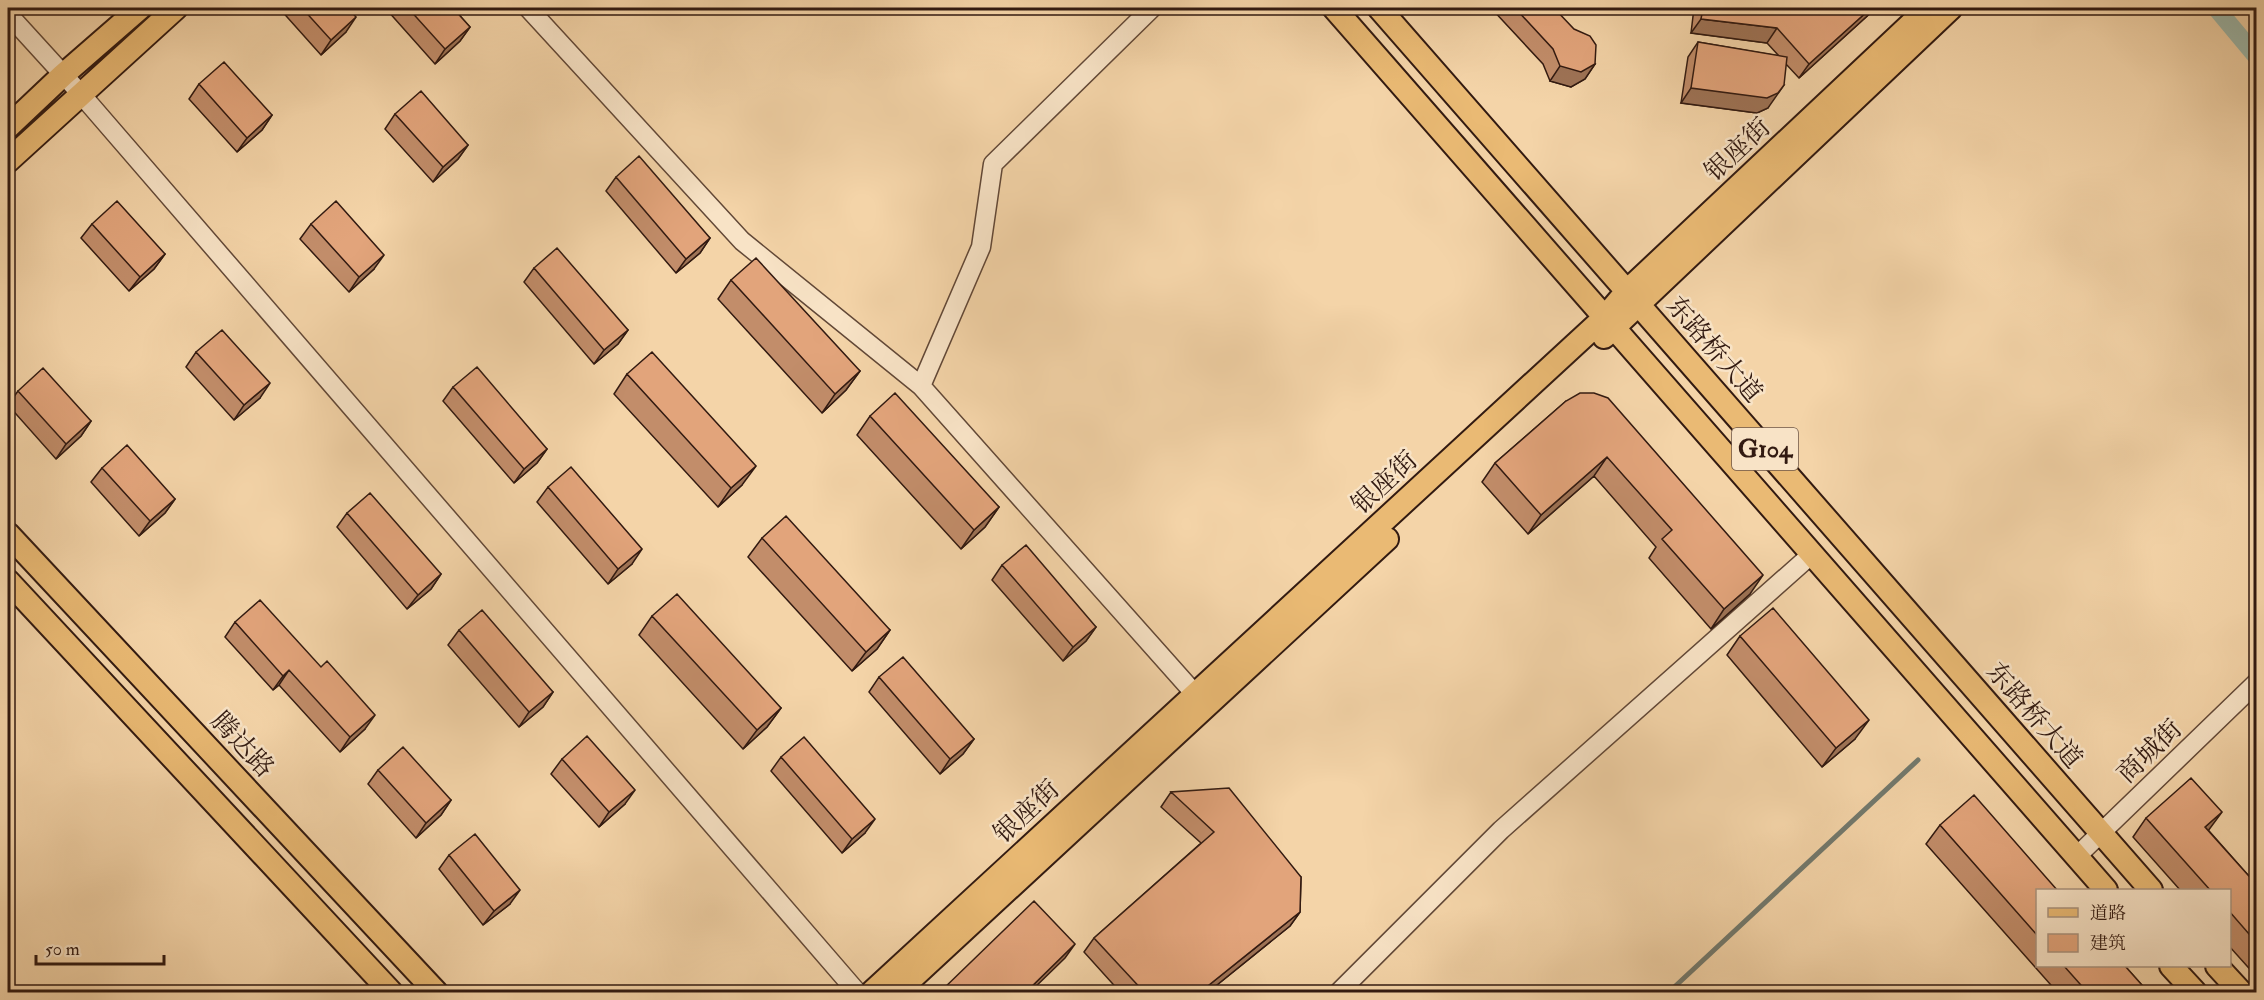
<svg xmlns="http://www.w3.org/2000/svg" width="2264" height="1000" font-family="'IM FELL Double Pica','Noto Serif SC',serif">
<style>
.lines{fill:none;stroke-linecap:round;stroke-linejoin:round}
.stream{stroke:#72796d;stroke-width:5}
.canal{stroke:#9cb8ab;stroke-width:18}
.minor-casing{stroke:#624837;stroke-width:21}
.major-casing{stroke:#321a11;stroke-width:26}
.minor{stroke:#f8e3c6;stroke-width:18}
.major{stroke:#eaba74;stroke-width:22}
.wall{fill:#c28d6a;stroke:#321a11;stroke-width:1.5}
.shaded-wall{fill:#9e7356;stroke:#321a11;stroke-width:1.5}
.building{fill:#e2a47b;stroke:#321a11;stroke-width:1.5}
.labels{text-anchor:middle;stroke-width:5;stroke-linejoin:round;paint-order:stroke}
.shield{fill:#f8e3c6;stroke:#6d5647;stroke-width:1.5}
.shield-label{font-size:24px;font-weight:bold;fill:#321a11}
.street-label{font-size:26px;fill:#321a11;stroke:#f8e3c6}
</style>
<rect width="100%" height="100%" fill="#f4d4a8"/>
<filter id="stains"><feTurbulence type="fractalNoise" baseFrequency=".00333" numOctaves="4"/><feColorMatrix values="0 0 0 0 .2 0 0 0 0 .09 0 0 0 0 .02 0 0 0 .5 -.17"/></filter>
<radialGradient id="worn" r=".72"><stop offset=".6" stop-color="#630" stop-opacity="0"/><stop offset="1" stop-color="#630" stop-opacity=".3"/></radialGradient>
<g class="lines">
<!-- stream -->
<path class="stream" d="M1669,992L1918,760"/>
<!-- canal -->
<path class="canal" d="M2216,8L2256,56"/>
<!-- minor casing -->
<g class="minor-casing">
<path id="minor" d="M528,8L742,241L921,386L1195,694
M8,14L80,93L857,992
M921,386L981,247L993,164L1152,8
M2076,857L2256,683
M1339,992L1501,830L1812,554"/>
</g>
<!-- major casing -->
<g class="major-casing">
<path id="major" d="M1334,8L2106,890
M1379,8L2151,890
M8,127L63,75L140,8
M8,161L176,8
M1604,337L1951,8
M8,534L436,992
M8,581L391,992
M2171,966L2195,992
M2217,966L2241,992
M872,992L1605,317L1627,291L1928,8
M897,992L1387,539"/>
</g>
<!-- minor -->
<use href="#minor" class="minor"/>
<!-- major -->
<use href="#major" class="major"/>
</g>
<!-- wall -->
<path class="wall" d="M279,8H348L346,32L321,55Z
M389,8H453L470,27L460,41L435,64L387,10Z
M1491,8H1554L1595,64L1585,79L1571,87L1550,81L1543,64Z
M1694,8H1876L1799,78L1786,64L1768,108L1757,113L1681,103L1688,57L1698,42L1779,56L1767,43L1691,33Z
M199,84L272,115L262,130L237,152L189,99Z
M395,114L468,145L458,159L433,182L385,129Z
M616,177L710,238L700,253L676,273L606,191Z
M92,224L165,254L154,269L129,291L81,238Z
M311,224L374,269L349,292L300,239Z
M534,268L628,330L618,344L594,364L524,282Z
M731,280L860,371L846,390L822,413L718,299Z
M196,352L260,398L234,420L186,367Z
M627,374L742,485L718,507L614,394Z
M453,387L547,449L537,463L514,483L443,401Z
M18,391L91,421L81,436L56,459L8,405Z
M1566,401L1750,594L1711,629L1649,558L1656,547L1594,476L1528,534L1482,482L1495,463Z
M870,416L999,507L985,527L961,549L857,435Z
M102,468L175,499L165,513L139,536L91,482Z
M548,487L632,564L608,584L537,502Z
M347,513L441,574L431,589L407,609L337,527Z
M762,538L890,630L877,649L852,671L748,557Z
M1002,565L1096,627L1086,641L1063,661L992,580Z
M652,616L781,708L767,727L743,749L639,635Z
M235,622L365,729L340,752L279,685L273,690L225,637Z
M459,630L553,692L543,707L519,727L448,645Z
M1740,636L1855,739L1822,767L1727,655Z
M879,677L974,739L963,754L940,774L869,692Z
M781,757L865,833L842,853L771,771Z
M562,759L625,804L599,827L551,774Z
M378,770L451,800L441,815L416,838L368,784Z
M1171,792L1301,877L1300,912L1290,926L1207,993H1121L1084,952L1094,938L1201,843L1161,807Z
M2146,818L2209,831L2256,884V976L2229,946V891H2181L2133,837Z
M1940,825L2037,891V966H2125L2149,993H2058L1926,844Z
M449,855L510,904L483,925L439,869Z"/>
<!-- shaded-wall -->
<path class="shaded-wall" d="M1871,8H1876L1799,78L1809,64Z
M356,17L346,32L321,55L331,40Z
M1701,19L1777,28L1767,43L1691,33Z
M470,27L460,41L435,64L445,49Z
M1595,64L1585,79L1571,87L1550,81L1560,66Z
M1784,85L1768,108L1757,113L1681,103L1691,88Z
M272,115L262,130L237,152L247,138Z
M468,145L458,159L433,182L443,167Z
M710,238L700,253L676,273L686,259Z
M165,254L154,269L129,291L140,277Z
M384,255L374,269L349,292L359,277Z
M628,330L618,344L594,364L604,350Z
M860,371L846,390L822,413L835,394Z
M270,383L260,398L234,420L244,405Z
M91,421L81,436L56,459L66,444Z
M547,449L537,463L514,483L524,469Z
M1607,457L1594,476L1528,534L1541,515Z
M756,466L742,485L718,507L731,488Z
M175,499L165,513L139,536L150,521Z
M999,507L985,527L961,549L974,530Z
M642,549L632,564L608,584L618,569Z
M441,574L431,589L407,609L418,595Z
M1763,575L1750,594L1711,629L1724,609Z
M1096,627L1086,641L1063,661L1073,647Z
M890,630L877,649L852,671L866,652Z
M289,670L279,685L273,690L283,676Z
M553,692L543,707L519,727L529,712Z
M781,708L767,727L743,749L757,730Z
M375,715L365,729L340,752L350,737Z
M1869,720L1855,739L1822,767L1836,748Z
M974,739L963,754L940,774L950,759Z
M635,790L625,804L599,827L609,812Z
M451,800L441,815L416,838L426,823Z
M2222,812L2208,831L2205,827Z
M875,819L865,833L842,853L852,839Z
M520,890L510,904L483,925L494,911Z
M1300,912L1290,926L1207,993H1199Z
M1075,944L1065,958L1029,993H1025Z"/>
<!-- building -->
<path class="building" d="M302,8H348L356,17L331,40Z
M408,8H453L470,27L445,49Z
M1515,8H1554L1574,29L1590,36L1596,45L1595,64L1581,72L1560,66L1553,49Z
M1703,8H1871L1809,64L1777,28L1701,19Z
M1698,42L1787,57L1784,85L1778,93L1767,98L1691,88Z
M224,62L272,115L247,138L199,84Z
M421,91L468,145L443,167L395,114Z
M639,156L710,238L686,259L616,177Z
M117,201L165,254L140,277L92,224Z
M336,201L384,255L359,277L311,224Z
M557,248L628,330L604,350L534,268Z
M756,258L860,371L835,394L731,280Z
M222,330L270,383L244,405L196,352Z
M8,340L14,348L8,354Z
M652,352L756,466L731,488L627,374Z
M477,367L547,449L524,469L453,387Z
M43,368L91,421L66,444L18,391Z
M895,393L999,507L974,530L870,416Z
M1580,393H1594L1608,398L1763,575L1724,609L1662,539L1672,530L1607,457L1541,515L1495,463L1566,401Z
M127,445L175,499L150,521L102,468Z
M571,467L642,549L618,569L548,487Z
M370,493L441,574L418,595L347,513Z
M786,516L890,630L866,652L762,538Z
M1026,545L1096,627L1073,647L1002,565Z
M677,594L781,708L757,730L652,616Z
M260,600L321,667L327,661L375,715L350,737L289,670L283,676L235,622Z
M1773,608L1869,720L1836,748L1740,636Z
M482,610L553,692L529,712L459,630Z
M903,657L974,739L950,759L879,677Z
M587,736L635,790L609,812L562,759Z
M804,737L875,819L852,839L781,757Z
M403,747L451,800L426,823L378,770Z
M2191,778L2222,812L2205,827L2256,884V942L2229,911V891H2211L2146,818Z
M1229,788L1301,877L1300,912L1199,993H1145L1094,938L1214,832L1171,792Z
M1974,795L2058,891H2037V935L1940,825Z
M475,834L520,890L494,911L449,855Z
M1034,901L1075,944L1025,993H939Z
M2064,966H2125L2149,993H2088Z"/>
<g class="labels">
<!-- shield labels -->
<rect class="shield" x="1732" y="428" width="66" height="42" rx="4.5"/>
<g class="shield-label">
<text x="1765" y="457">G104</text>
</g>
<!-- street labels -->
<g class="street-label">
<text transform="translate(1737 149) rotate(-43)" y="9">银座街</text>
<text transform="translate(1715 349) rotate(49)" y="9">东路桥大道</text>
<text transform="translate(1384 482) rotate(-43)" y="9">银座街</text>
<text transform="translate(2035 715) rotate(49)" y="9">东路桥大道</text>
<text transform="translate(243 744) rotate(47)" y="9">腾达路</text>
<text transform="translate(2149 751) rotate(-44)" y="9">商城街</text>
<text transform="translate(1026 811) rotate(-43)" y="9">银座街</text>
</g>
</g>
<!-- margin -->
<rect width="2264" height="1000" fill="none" stroke="#f4d4a8" stroke-width="30"/>
<rect x="9" y="9" width="2246" height="982" fill="none" stroke="#321a11" stroke-width="3"/>
<rect x="15" y="15" width="2234" height="970" fill="none" stroke="#321a11" stroke-width="1.5"/>
<!-- legend -->
<rect x="2036" y="889" width="195" height="78" fill="#f8e3c6" stroke="#a9937e" stroke-width="1.5"/>
<rect x="2048" y="908" width="30" height="9" fill="#eaba74" stroke="#a9937e" stroke-width="1.5"/>
<text x="2090" y="919" font-size="18" fill="#321a11">道路</text>
<rect x="2048" y="934" width="30" height="18" fill="#e2a47b" stroke="#a9937e" stroke-width="1.5"/>
<text x="2090" y="949" font-size="18" fill="#321a11">建筑</text>
<!-- scale -->
<path d="M36 955v9h128v-9" fill="none" stroke="#321a11" stroke-width="3"/>
<text x="45" y="955" font-size="18" fill="#321a11" stroke="#f8e3c6" stroke-width="4.5" paint-order="stroke">50 m</text>
<rect width="100%" height="100%" filter="url(#stains)"/>
<rect width="100%" height="100%" fill="url(#worn)"/>
</svg>
